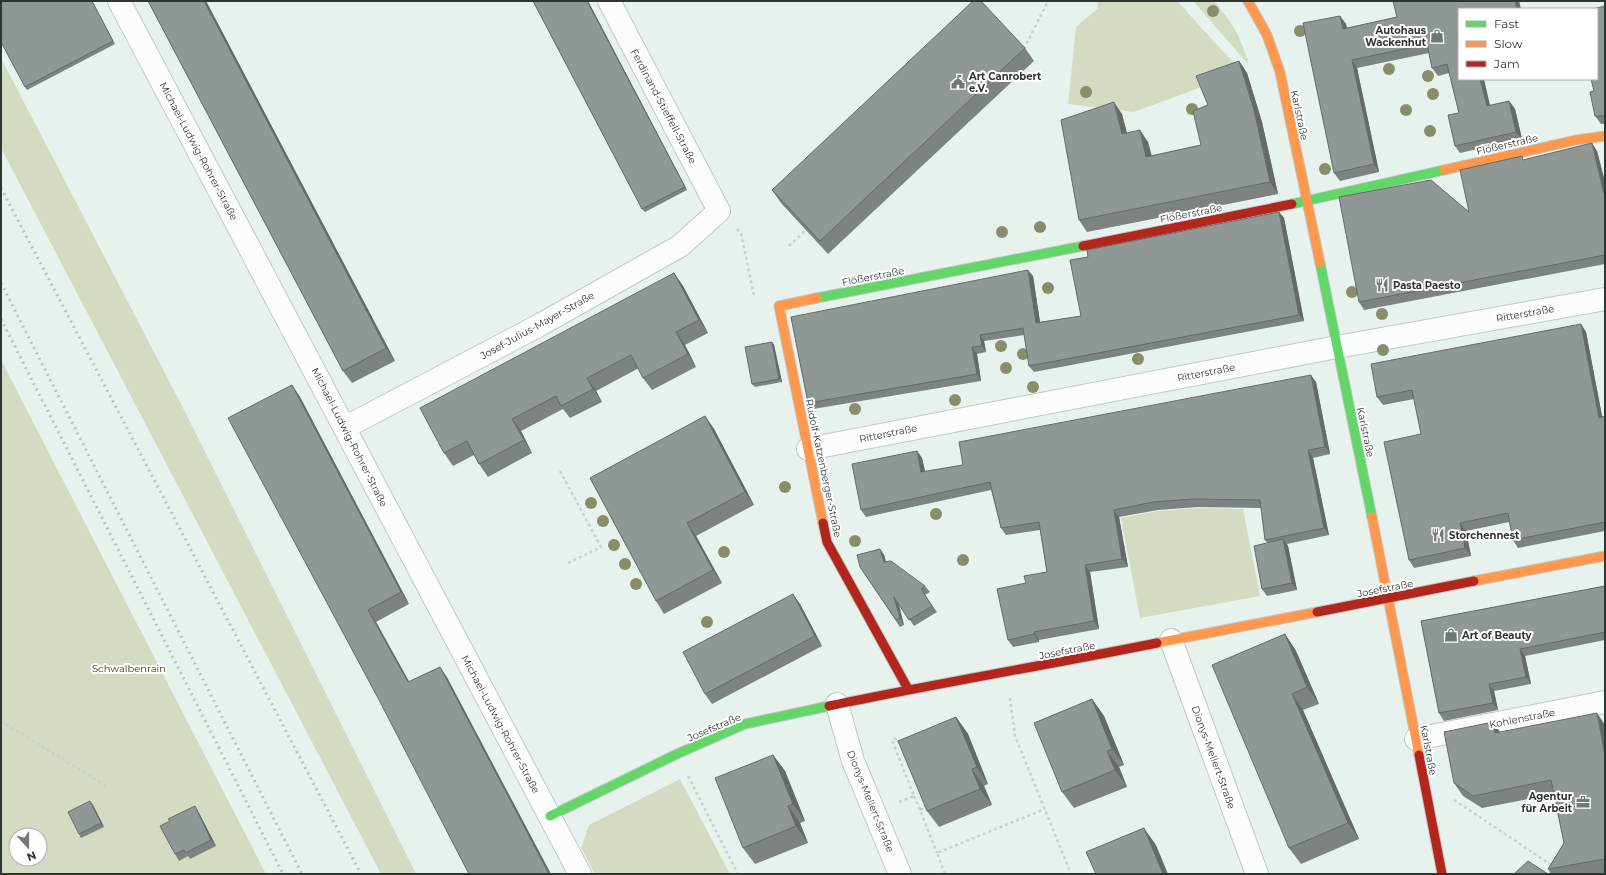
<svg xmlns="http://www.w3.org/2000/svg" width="1606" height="875" font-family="Montserrat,sans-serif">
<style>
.green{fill:#d4dbc3;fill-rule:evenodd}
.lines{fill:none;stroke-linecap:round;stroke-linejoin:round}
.street-casing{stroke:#c1c9c5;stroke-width:24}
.fast-casing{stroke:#c1c9c5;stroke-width:11}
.slow-casing{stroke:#c1c9c5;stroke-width:11}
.jam-casing{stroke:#c1c9c5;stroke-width:11}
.path{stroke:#cad0cd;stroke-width:2.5;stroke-dasharray:3 3;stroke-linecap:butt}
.street{stroke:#fbfdfc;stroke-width:22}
.fast{stroke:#63d668;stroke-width:9}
.slow{stroke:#ff974d;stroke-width:9}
.jam{stroke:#b3261e;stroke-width:9}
.rail{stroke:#bdc1bf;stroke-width:3;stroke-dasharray:2 4;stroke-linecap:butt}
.tree{fill:#888e6b}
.wall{fill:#7c8381}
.shaded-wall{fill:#656a69}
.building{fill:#909896;stroke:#656a69}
.labels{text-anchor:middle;stroke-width:4;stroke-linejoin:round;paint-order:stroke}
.poi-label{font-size:10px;font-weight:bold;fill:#2e3632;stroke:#fff;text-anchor:start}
.street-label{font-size:10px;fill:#2e3632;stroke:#fff}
.park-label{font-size:10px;fill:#3a3c00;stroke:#fff}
</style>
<rect width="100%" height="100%" fill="#e7f2ed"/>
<!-- green -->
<path class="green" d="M1097,1H1177L1242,72L1134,112L1068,104L1076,27L1098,8Z
M1193,1H1214C1233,23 1241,37 1249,65Z
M1,58L180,402L416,874H381L1,148Z
M1,360L266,874H1ZM16,835H40V859H16Z
M1198,508L1243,509L1260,596L1140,618L1121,518L1158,511Z
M680,779L730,874H595L581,848L589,825Z"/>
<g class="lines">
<!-- street casing -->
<g class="street-casing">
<path id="street" d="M119,1L580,874
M346,427L538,326L680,246L719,211L609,1
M808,449L1337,347L1605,299
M1171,640L1257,874
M837,704L853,761L900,874
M1416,739L1605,702"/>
</g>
<!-- fast casing -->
<g class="fast-casing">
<path id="fast" d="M1292,204L1444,170
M1320,263L1372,517
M817,298L1083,246
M550,816L677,754L745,724L829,706"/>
</g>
<!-- slow casing -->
<g class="slow-casing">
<path id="slow" d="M1248,1L1267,35L1280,72L1320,263
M1444,170L1576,140L1605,136
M817,298L779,306L823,523
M1372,517L1419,755
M1474,581L1605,556
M1157,643L1317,612"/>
</g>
<!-- jam casing -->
<g class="jam-casing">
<path id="jam" d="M1083,246L1292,204
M823,523L827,542L908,689
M1317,612L1474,581
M829,706C938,683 1048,665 1157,643
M1419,755L1442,874"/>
</g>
<!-- path -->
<path class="path" d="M1024,49L1048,1
M737,229L741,233L754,296
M789,246L806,230
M560,471L601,547L568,563
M1010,698L1015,736L1071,874
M1,721L106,786
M688,776L738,874
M914,796L920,810
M1454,800L1553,866
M899,802L914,796L892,740L897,738L899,743
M924,805L926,807L920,810L937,853
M945,874L937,853L1045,809"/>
<!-- street -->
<use href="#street" class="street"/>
<!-- fast -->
<use href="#fast" class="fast"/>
<!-- slow -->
<use href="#slow" class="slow"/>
<!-- jam -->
<use href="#jam" class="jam"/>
<!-- rail -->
<path class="rail" d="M1,188L361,874
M1,283L302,874
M1,319L283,874"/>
</g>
<!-- trees -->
<g class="tree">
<circle cx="1213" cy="11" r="6"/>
<circle cx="1300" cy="31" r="6"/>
<circle cx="1389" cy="69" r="6"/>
<circle cx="1428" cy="76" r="6"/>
<circle cx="1086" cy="92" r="6"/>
<circle cx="1433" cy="94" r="6"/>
<circle cx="1192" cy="109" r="6"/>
<circle cx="1406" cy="110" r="6"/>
<circle cx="1430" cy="131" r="6"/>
<circle cx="1325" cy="169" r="6"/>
<circle cx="1040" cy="227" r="6"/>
<circle cx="1002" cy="232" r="6"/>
<circle cx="1048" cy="288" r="6"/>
<circle cx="1352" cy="292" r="6"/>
<circle cx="1382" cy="314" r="6"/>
<circle cx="1001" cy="346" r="6"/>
<circle cx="1383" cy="350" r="6"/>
<circle cx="1023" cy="354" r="6"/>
<circle cx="1138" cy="359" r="6"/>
<circle cx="1006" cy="368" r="6"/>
<circle cx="1033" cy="387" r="6"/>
<circle cx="955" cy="400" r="6"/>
<circle cx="855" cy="409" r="6"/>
<circle cx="785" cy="487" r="6"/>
<circle cx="591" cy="503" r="6"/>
<circle cx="936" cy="514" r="6"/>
<circle cx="603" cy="521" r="6"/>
<circle cx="855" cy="541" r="6"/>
<circle cx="614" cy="545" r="6"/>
<circle cx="724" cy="552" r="6"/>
<circle cx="963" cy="560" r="6"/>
<circle cx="625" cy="564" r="6"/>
<circle cx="636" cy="584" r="6"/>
<circle cx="707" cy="622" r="6"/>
</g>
<!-- wall -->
<path class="wall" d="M92,1L115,44L27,90L25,87Z
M148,1H206L395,361L352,383L343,371Z
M533,1H588L687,190L645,212L642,209Z
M1605,6V124H1601L1595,116L1594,91Z
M1459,9L1490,106L1509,101L1515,109L1522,139L1460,153L1455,146L1459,113L1449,73L1438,76L1432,68L1429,53L1357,68L1379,172L1340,181L1334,173L1340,16L1346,24L1347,28L1397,17Z
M1025,48L1034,61L828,254L781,203L772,190Z
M1239,61L1247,73L1262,122L1278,194L1087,232L1079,220L1122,114L1127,133L1148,142L1152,156L1201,145L1208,105Z
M1597,151L1605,182V264L1364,310L1359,302L1469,212L1525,160Z
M1279,212L1284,218L1304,321L1034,372L1029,366L1024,335L984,341L986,352L977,354L981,381L813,409L808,403L1033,276L1040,322L1081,316L1088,257Z
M674,273L683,286L708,333L685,345L696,367L652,390L643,378L639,368L596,391L602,402L570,418L563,409L521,431L532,453L488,477L479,464L474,455L453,466L444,453Z
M1581,324L1586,332L1602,417L1605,416V531L1518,548L1513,540L1509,522L1466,531L1471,556L1414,568L1409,560L1421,434L1414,399L1383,405L1377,397Z
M772,342L774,345L782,382L755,387L752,384Z
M1316,382L1330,454L1313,458L1329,535L1287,544L1288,546L1297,590L1267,596L1262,589L1268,543L1265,540L1261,508L1198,507L1158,510L1119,517L1128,567L1090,572L1099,629L1039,640V642L1013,647L1008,640L1026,583L1047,572L1040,530L1006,535L1001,528L991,490L866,517L861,510L917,451L922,458L925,472L963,465Z
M292,385L300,397L409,604L376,622L409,682L440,667L448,679L378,698Z
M705,416L714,429L754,505L696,536L722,583L664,614L656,601Z
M880,549L884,555L886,562L925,586L930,592L925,595L937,612L914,626L899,604L904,625L900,627L860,567Z
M1605,586V640L1525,656L1531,684L1494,691L1498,710L1444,721L1439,713L1421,621Z
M800,604L822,646L712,704L705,694Z
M1285,634L1296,651L1319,704L1303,710L1359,839L1301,864L1289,848Z
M1092,699L1104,716L1124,765L1119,767L1127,787L1074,808L1062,792Z
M956,717L968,734L988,784L984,786L992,805L939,827L927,811Z
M1493,722L1500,732L1605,725V873L1599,874H1551L1548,869L1564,843L1554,794L1482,808L1463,796L1454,783Z
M773,755L785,771L805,821L800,823L808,843L755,864L743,848Z
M93,805L104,827L81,838L79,834Z
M199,813L216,846L190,859L188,856L179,861L175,854Z"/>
<!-- shaded-wall -->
<path class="shaded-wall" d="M204,1H206L395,361L386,348Z
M587,1H588L687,190L685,187Z
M1515,1H1519L1521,9H1517Z
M1340,16L1346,24L1349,37L1343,29Z
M1352,60L1357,68L1379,172L1374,164Z
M1239,61L1247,73L1262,122L1278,194L1270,182Z
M1480,79H1484L1492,114L1487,106Z
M1509,101L1515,109L1522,139L1516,132Z
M1114,102L1122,114L1130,146L1122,134Z
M1140,130L1148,142L1154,169L1146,157Z
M1592,143L1597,151L1605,182V195Z
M1279,212L1284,218L1304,321L1299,315Z
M1028,270L1033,276L1041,329L1036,323Z
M674,273L683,286L708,333L699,320Z
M1581,324L1586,332L1604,426L1599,418Z
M676,332L685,345L696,367L688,354Z
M980,335L984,341L986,352L982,346Z
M772,342L774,345L782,382L779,379Z
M972,347L977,354L981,381L977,374Z
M1311,375L1316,382L1330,454L1325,447Z
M587,378L596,391L602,402L593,389Z
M292,385L300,397L409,604L401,592Z
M705,416L714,429L754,505L745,492Z
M512,419L521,431L532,453L524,440Z
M1308,450L1313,458L1329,535L1324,528Z
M917,451L922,458L927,480L921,472Z
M1114,510L1119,517L1128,567L1122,559Z
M687,523L696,536L722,583L713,570Z
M1460,523L1466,531L1471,556L1465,548Z
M1283,539L1288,546L1297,590L1292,583Z
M880,549L884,555L888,569L884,562Z
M1085,565L1090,572L1099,629L1094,621Z
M793,594L800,604L822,646L815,636Z
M894,597L898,604L904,625L900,618Z
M368,610L376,622L416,694L408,682Z
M1034,632L1039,640V642L1034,634Z
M1285,634L1296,651L1319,704L1307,687Z
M1520,649L1525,656L1531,684L1526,677Z
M440,667L448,679L551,874H549Z
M1489,684L1494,691L1498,710L1493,703Z
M1292,694L1303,710L1359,839L1348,823Z
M1092,699L1104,716L1124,765L1112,749Z
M1597,713L1605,725V755Z
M956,717L968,734L988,784L977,767Z
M1493,722L1502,735L1495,733Z
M1107,751L1119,767L1127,787L1115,770Z
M773,755L785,771L805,821L793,804Z
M972,769L984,786L992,805L980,789Z
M90,801L93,805L104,827L101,823Z
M195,806L199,813L216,846L211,840Z
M788,806L800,823L808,843L796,826Z
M1144,828L1156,845L1168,874H1163Z"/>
<!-- building -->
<path class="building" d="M1,1H92L113,41L25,87L1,42Z
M148,1H204L386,348L343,371Z
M533,1H587L685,187L642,209Z
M973,1H981L1025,48L820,241L772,190Z
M1393,1H1515L1517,9H1459V79H1480L1487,106L1509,101L1516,132L1455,146L1448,115L1459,113L1447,64L1432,68L1427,44L1352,60L1374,164L1334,173L1303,23L1340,16L1343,29L1397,17Z
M1605,6V117L1604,116H1595L1590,92L1594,91L1591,79H1597V9H1593Z
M1239,61L1254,110L1270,182L1079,220L1061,120L1114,102L1122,134L1140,130L1146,157L1201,145L1193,111L1208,105L1196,76Z
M1592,143L1604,194H1605V255L1359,302L1339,197L1431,180L1469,212L1460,170L1522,156L1523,160Z
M1279,212L1299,315L1029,366L1023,328L980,335L982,346L972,347L977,374L808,403L791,317L1028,270L1036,323L1081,316L1070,260L1088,257L1087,250Z
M674,273L699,320L676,332L688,354L643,378L631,355L587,378L593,389L561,406L556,396L512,419L524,440L479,464L467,441L444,453L420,408Z
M1581,324L1599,418L1605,416V522L1513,540L1508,513L1460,523L1465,548L1409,560L1384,442L1421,434L1412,390L1377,397L1371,364Z
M772,342L779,379L752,384L745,347Z
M1311,375L1325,447L1308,450L1324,528L1265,540L1260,500L1193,499L1153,502L1114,510L1122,559L1085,565L1094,621L1034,632V634L1008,640L997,589L1026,583L1024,576L1047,572L1039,522L1001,528L990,482L861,510L852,464L917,451L921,472L963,465L959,442Z
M292,385L401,592L368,610L408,682L440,667L549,874H469L378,698L228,418Z
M705,416L745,492L687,523L713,570L656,601L590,478Z
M1283,539L1292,583L1262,589L1254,546Z
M880,549L884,562L891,561L925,586L921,589L932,606L909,620L894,597L900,618L896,620L860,567L857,555Z
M1605,586V632L1520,649L1526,677L1489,684L1493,703L1439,713L1421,621Z
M793,594L815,636L705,694L683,652Z
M1285,634L1307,687L1292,694L1348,823L1289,848L1212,665Z
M1092,699L1112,749L1107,751L1115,770L1062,792L1034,723Z
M1597,713L1605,755V859L1548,869L1564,843L1551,780L1473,796L1454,783L1444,732L1493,722L1495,733Z
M956,717L977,767L972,769L980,789L927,811L898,741Z
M773,755L793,804L788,806L796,826L743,848L715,778Z
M90,801L101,823L79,834L68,812Z
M195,806L211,840L185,853L184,850L175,854L160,826L170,821L168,819Z
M1144,828L1163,874H1096L1086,852Z
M1528,861L1548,874H1514Z"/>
<!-- icons -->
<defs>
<g id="shop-bare" transform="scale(1.08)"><path d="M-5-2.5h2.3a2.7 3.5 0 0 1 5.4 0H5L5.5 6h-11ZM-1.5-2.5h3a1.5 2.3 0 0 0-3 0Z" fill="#6f7873" stroke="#fff" stroke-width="2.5" paint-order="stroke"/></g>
<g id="civic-bare" transform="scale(1.08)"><path d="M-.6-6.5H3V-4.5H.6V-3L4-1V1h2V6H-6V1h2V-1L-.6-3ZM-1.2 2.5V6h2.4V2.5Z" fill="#6f7873" stroke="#fff" stroke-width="2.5" paint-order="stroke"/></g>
<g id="restaurant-bare" transform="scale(1.08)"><path d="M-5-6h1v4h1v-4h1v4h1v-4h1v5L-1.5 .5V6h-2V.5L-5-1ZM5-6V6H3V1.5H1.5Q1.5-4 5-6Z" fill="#6f7873" stroke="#fff" stroke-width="2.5" paint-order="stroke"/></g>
<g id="office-bare" transform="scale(1.08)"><path d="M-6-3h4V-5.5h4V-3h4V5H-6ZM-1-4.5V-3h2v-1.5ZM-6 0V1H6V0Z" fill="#6f7873" stroke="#fff" stroke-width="2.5" paint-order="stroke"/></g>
</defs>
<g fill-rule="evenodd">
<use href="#shop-bare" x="1437" y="36"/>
<use href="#civic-bare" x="958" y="82"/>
<use href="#restaurant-bare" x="1382" y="285"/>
<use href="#restaurant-bare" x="1438" y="535"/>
<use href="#shop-bare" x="1451" y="635"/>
<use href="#office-bare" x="1583" y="802"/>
</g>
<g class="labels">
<!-- poi labels -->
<g class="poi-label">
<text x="1426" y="34" text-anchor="end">Autohaus<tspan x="1426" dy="12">Wackenhut</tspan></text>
<text x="969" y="80">Art Canrobert<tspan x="969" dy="12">e.V.</tspan></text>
<text x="1393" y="289">Pasta Paesto</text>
<text x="1449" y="539">Storchennest</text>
<text x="1462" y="639">Art of Beauty</text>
<text x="1572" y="800" text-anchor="end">Agentur<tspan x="1572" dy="12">für Arbeit</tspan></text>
</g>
<!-- street labels -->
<g class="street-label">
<text transform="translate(664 106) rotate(62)" y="4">Ferdinand-Stieffell-Straße</text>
<text transform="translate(1300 115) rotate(78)" y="4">Karlstraße</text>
<text transform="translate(1507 144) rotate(-13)" y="4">Flößerstraße</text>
<text transform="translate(199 151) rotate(62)" y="4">Michael-Ludwig-Rohrer-Straße</text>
<text transform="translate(1191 213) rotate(-11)" y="4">Flößerstraße</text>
<text transform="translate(873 276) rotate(-11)" y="4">Flößerstraße</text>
<text transform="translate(1525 313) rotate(-10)" y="4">Ritterstraße</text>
<text transform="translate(537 325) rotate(-29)" y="4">Josef-Julius-Mayer-Straße</text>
<text transform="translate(1206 372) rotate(-11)" y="4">Ritterstraße</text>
<text transform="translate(1366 432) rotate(78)" y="4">Karlstraße</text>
<text transform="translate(888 433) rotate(-11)" y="4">Ritterstraße</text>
<text transform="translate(350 437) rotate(63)" y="4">Michael-Ludwig-Rohrer-Straße</text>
<text transform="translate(824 468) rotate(78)" y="4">Rudolf-Katzenberger-Straße</text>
<text transform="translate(1385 588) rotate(-11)" y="4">Josefstraße</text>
<text transform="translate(1067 650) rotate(-11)" y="4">Josefstraße</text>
<text transform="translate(1522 718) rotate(-11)" y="4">Kohlenstraße</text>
<text transform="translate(501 724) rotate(62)" y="4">Michael-Ludwig-Rohrer-Straße</text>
<text transform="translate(714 727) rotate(-23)" y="4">Josefstraße</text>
<text transform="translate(1429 750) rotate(79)" y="4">Karlstraße</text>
<text transform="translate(1214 757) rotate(70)" y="4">Dionys-Mellert-Straße</text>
<text transform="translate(871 801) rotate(68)" y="4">Dionys-Mellert-Straße</text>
</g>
<!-- park labels -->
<g class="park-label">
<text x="129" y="672">Schwalbenrain</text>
</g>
</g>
<!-- border -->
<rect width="1606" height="875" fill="none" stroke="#2e3632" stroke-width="4"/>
<!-- legend -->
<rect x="1458" y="8" width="140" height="72" fill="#ffffff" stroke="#abafad"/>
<rect x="1466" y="21" width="20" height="6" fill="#63d668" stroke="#abafad"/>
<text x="1494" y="28" font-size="12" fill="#2e3632">Fast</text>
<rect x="1466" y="41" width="20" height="6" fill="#ff974d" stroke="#abafad"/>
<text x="1494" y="48" font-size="12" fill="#2e3632">Slow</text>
<rect x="1466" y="61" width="20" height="6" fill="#b3261e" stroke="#abafad"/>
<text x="1494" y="68" font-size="12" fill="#2e3632">Jam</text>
<!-- north arrow -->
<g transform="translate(28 847) rotate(159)"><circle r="19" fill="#ffffff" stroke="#abafad"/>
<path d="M0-3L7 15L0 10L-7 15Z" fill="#6f7873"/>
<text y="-6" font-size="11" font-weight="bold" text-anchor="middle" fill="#2e3632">N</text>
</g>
</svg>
